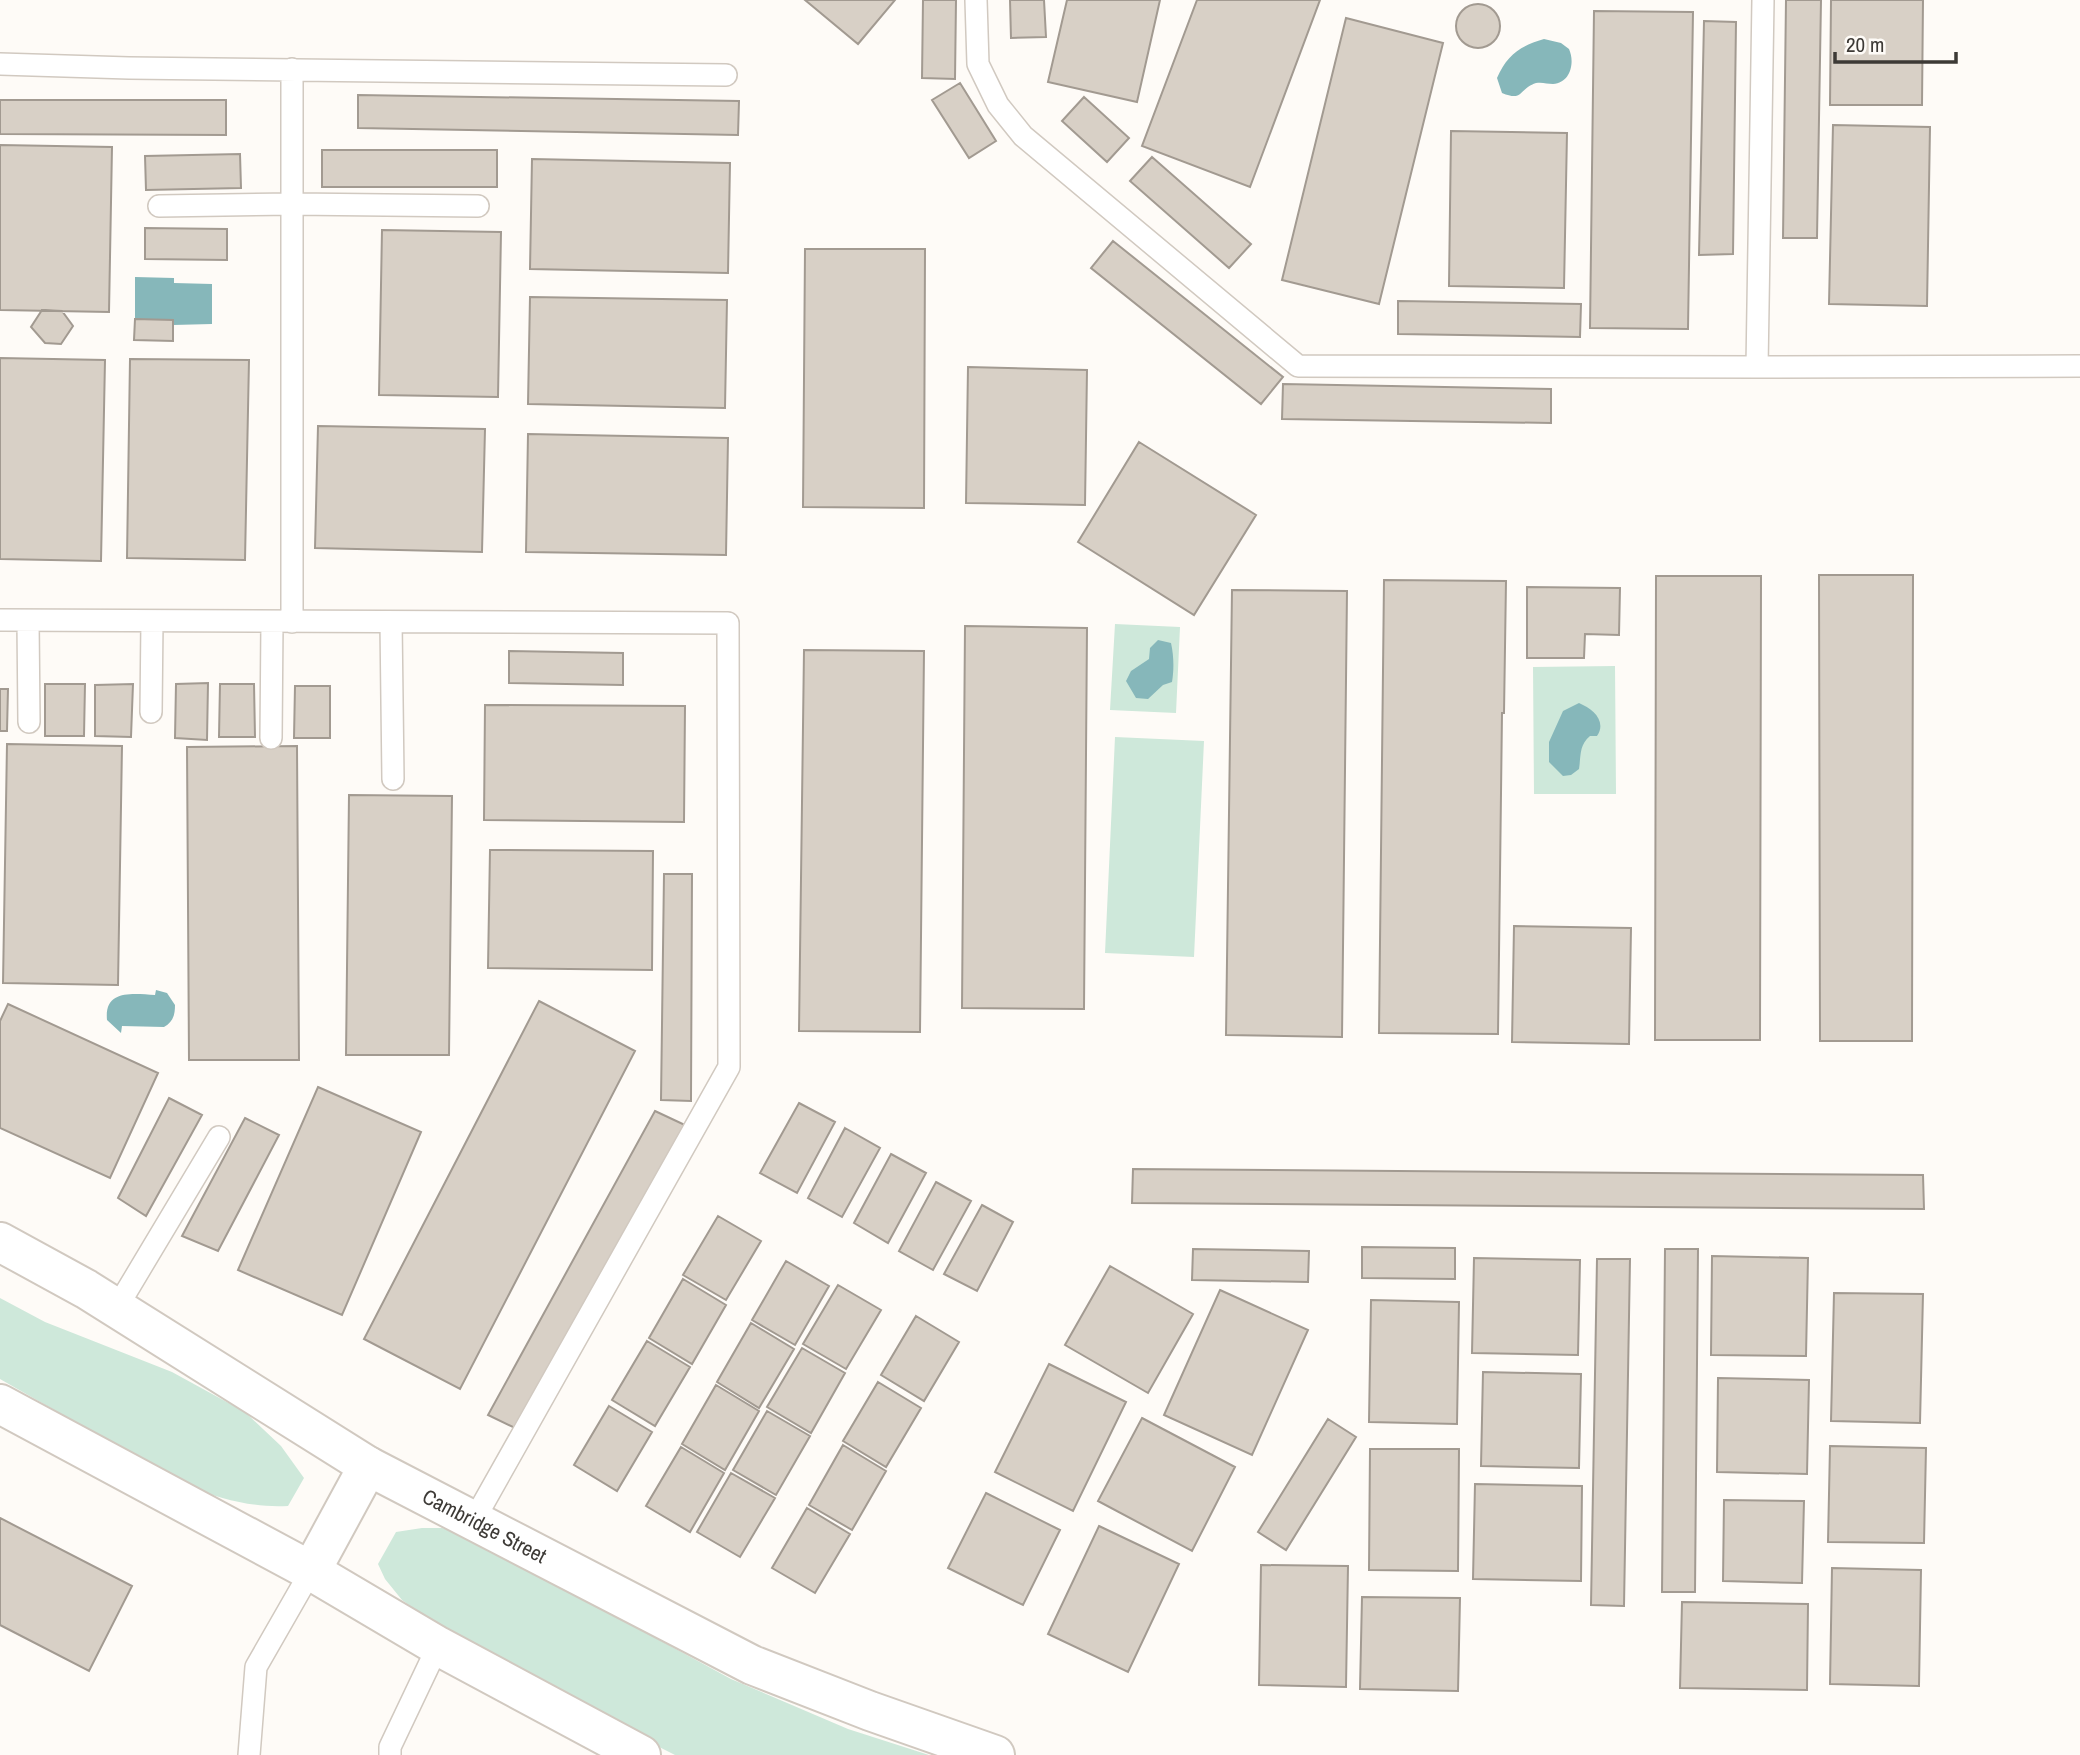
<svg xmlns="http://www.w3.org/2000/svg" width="2080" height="1755" font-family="'Archivo Narrow',sans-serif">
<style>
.green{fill:#cee8da}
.water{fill:#86b7ba}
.building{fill:#d8d0c6;stroke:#a29a91;stroke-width:2}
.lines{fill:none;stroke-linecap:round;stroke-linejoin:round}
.service-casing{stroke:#d1c9c0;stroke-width:24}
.tertiary-casing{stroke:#d1c9c0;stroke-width:42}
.service{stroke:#fff;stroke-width:21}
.tertiary{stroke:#fff;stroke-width:38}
.labels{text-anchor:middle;stroke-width:5;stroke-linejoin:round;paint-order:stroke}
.street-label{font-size:21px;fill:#3d3a36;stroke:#fefbf7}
</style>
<rect width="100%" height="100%" fill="#fefbf7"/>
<!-- green -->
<path class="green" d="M1115,624L1180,627L1176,713L1110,710Z
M1615,666L1616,794H1534L1533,667Z
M1115,737L1204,741L1194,957L1105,953Z
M0,1298L45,1322L172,1372L245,1412L281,1446L304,1478L288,1506C253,1508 222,1499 189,1487L0,1379Z
M422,1528H442L468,1536L731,1679L848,1729L929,1755H675L596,1715L432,1622L402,1600L385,1579L378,1564L396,1532Z"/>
<!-- water -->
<path class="water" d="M1544,39L1561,43L1569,49C1575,62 1571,83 1553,84C1547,84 1543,82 1536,83C1518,89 1524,102 1502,93L1497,78C1507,55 1520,46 1544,39Z
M135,277L174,278V283L212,284V324L173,325L172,320L135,319Z
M1158,640L1171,643C1174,656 1174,670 1172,682L1163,685L1148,699L1136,698L1126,681L1131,671L1149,659L1150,648Z
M1579,703C1593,709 1607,721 1597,736H1590C1579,745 1581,756 1579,769L1571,775L1563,776L1549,762V742L1563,711Z
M156,990L167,993L175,1005C175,1015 173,1022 164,1027L122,1026L121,1033L107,1020C104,989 133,994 155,995Z"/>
<!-- building -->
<path class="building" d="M805,0H895L858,44Z
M923,0H956L955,79L922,78Z
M1010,0H1044L1046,37L1011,38Z
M1067,0H1160L1137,102L1048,82Z
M1197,0H1320L1250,187L1142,146Z
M1786,0H1821L1817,238H1783Z
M1831,0H1923L1922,105H1830Z
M1456 26a22 22 0 1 1 44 0a22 22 0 1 1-44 0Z
M1594,11L1693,12L1688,329L1590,328Z
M1346,18L1443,43L1379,304L1282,280Z
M1704,21L1736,22L1733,254L1699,255Z
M960,83L996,141L969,158L932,100Z
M358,95L739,101L738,135L358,128Z
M1084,97L1129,138L1107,162L1062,121Z
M0,100H226V135L0,134Z
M1833,125L1930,127L1927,306L1829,304Z
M1451,131L1567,133L1564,288L1449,286Z
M0,145L112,147L109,312L0,310Z
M322,150H497V187H322Z
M240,154L241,188L146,190L145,156Z
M1152,157L1251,244L1229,268L1130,181Z
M532,159L730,163L728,273L530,269Z
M145,228L227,229V260L145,259Z
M382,230L501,232L498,397L379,395Z
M1113,241L1283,377L1261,404L1091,268Z
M805,249H925L924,508L803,507Z
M530,297L727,300L725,408L528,404Z
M1398,301L1581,304L1580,337L1398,334Z
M42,310L62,311L73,326L61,344L45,343L31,327Z
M135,319L173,320V341L134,340Z
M0,358L105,360L101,561L0,559Z
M130,359L249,360L245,560L127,558Z
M968,367L1087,370L1085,505L966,503Z
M1283,384L1551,389V423L1282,419Z
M318,426L485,429L482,552L315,548Z
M528,434L728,438L726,555L526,552Z
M1139,442L1256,515L1194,615L1078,542Z
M1819,575H1913L1912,1041H1820Z
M1656,576H1761L1760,1040H1655Z
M1384,580L1506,581L1504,713H1502L1498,1034L1379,1033Z
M1527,587L1620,588L1619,635L1585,634L1584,658H1527Z
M1232,590L1347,591L1342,1037L1226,1035Z
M965,626L1087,628L1084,1009L962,1008Z
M804,650L924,651L920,1032L799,1031Z
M509,651L623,653V685L509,683Z
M208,683L207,740L175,738L176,684Z
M45,684H85L84,736H45Z
M133,684L131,737L95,736V685Z
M220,684H254L255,737H219Z
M295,686H330V738H294Z
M0,689H8L7,731H0Z
M485,705L685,706L684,822L484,820Z
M7,744L122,746L118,985L3,983Z
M297,746L299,1060H189L187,747Z
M349,795L452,796L449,1055H346Z
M490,850L653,851L652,970L488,968Z
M664,874H692L691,1101L661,1100Z
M1514,926L1631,928L1629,1044L1512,1042Z
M539,1001L635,1051L460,1389L364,1339Z
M8,1004L158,1073L110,1178L0,1128V1021Z
M318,1087L421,1132L342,1315L238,1270Z
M169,1098L202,1115L146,1216L118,1198Z
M799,1103L835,1122L797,1193L760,1173Z
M655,1111L687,1126L515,1428L488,1415Z
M245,1118L279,1135L218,1251L182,1236Z
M845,1128L880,1148L842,1217L808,1198Z
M891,1154L926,1173L888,1243L854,1223Z
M1133,1169L1923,1175L1924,1209L1132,1203Z
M936,1182L971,1201L933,1270L899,1251Z
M982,1205L1013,1222L977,1291L944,1274Z
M718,1216L761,1241L726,1300L683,1275Z
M1362,1247L1455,1248V1279L1362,1278Z
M1193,1249L1309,1251L1308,1282L1192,1280Z
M1665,1249H1698L1695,1592H1662Z
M1712,1256L1808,1258L1806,1356L1711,1355Z
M1474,1258L1580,1260L1578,1355L1472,1353Z
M1597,1259H1630L1624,1606L1591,1605Z
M786,1261L829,1286L795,1345L752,1320Z
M1110,1266L1193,1314L1148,1393L1065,1345Z
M683,1279L726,1305L692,1364L649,1338Z
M838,1285L881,1310L846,1369L803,1344Z
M1220,1290L1308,1330L1252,1455L1164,1415Z
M1834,1293L1923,1294L1920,1423L1831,1421Z
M1371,1300L1459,1302L1457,1424L1369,1422Z
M916,1316L959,1342L924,1401L881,1375Z
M751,1323L794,1349L759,1408L717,1382Z
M647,1341L690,1367L655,1426L612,1400Z
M802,1348L845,1373L811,1433L767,1407Z
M1049,1364L1126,1402L1073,1511L995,1472Z
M1483,1372L1581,1374L1579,1468L1481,1466Z
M1718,1378L1809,1380L1807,1474L1717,1472Z
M878,1382L921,1408L886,1467L843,1441Z
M716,1385L759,1411L725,1470L682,1444Z
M609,1406L652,1432L617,1491L574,1465Z
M767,1411L810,1436L776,1495L733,1470Z
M1142,1418L1235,1467L1192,1551L1098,1501Z
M1328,1419L1356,1437L1286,1550L1258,1532Z
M843,1445L886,1471L852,1530L809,1505Z
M1830,1446L1926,1448L1924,1543L1828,1542Z
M681,1447L724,1473L690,1532L646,1506Z
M1370,1449H1459L1458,1571L1369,1570Z
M731,1473L775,1498L740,1557L697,1532Z
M1475,1484L1582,1486L1581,1581L1473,1579Z
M986,1493L1060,1530L1023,1605L948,1568Z
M1724,1500L1804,1501L1802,1583L1723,1581Z
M807,1508L850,1534L815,1593L772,1568Z
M0,1518L132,1586L89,1671L0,1625Z
M1099,1526L1179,1564L1128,1672L1048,1634Z
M1261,1565L1348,1566L1346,1687L1259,1685Z
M1832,1568L1921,1570L1919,1686L1830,1684Z
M1362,1597L1460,1598L1458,1691L1360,1689Z
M1682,1602L1808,1604L1807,1690L1680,1688Z"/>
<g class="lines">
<!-- service casing -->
<g class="service-casing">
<path id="service" d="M976,0L978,64L998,105L1023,136L1298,366L1757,367L1763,0
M0,64L129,68L726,75
M292,69V622
M159,206L293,204L478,206
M1757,367L2080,366
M0,620L728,623L729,1067L474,1520
M28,621L29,722
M391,622L393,779
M151,712L152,621
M271,738L272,622
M116,1309L219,1137
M249,1755L256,1667L311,1571
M390,1755V1747L438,1646"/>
</g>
<!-- tertiary casing -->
<g class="tertiary-casing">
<g id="tertiary">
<path id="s1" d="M0,1242L86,1289L368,1466L752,1665L870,1711L995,1755"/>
<path d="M0,1404L311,1571L438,1646L641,1755"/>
<path d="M311,1571L368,1466"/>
</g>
</g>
<!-- service -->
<use href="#service" class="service"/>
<!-- tertiary -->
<use href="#tertiary" class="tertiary"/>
</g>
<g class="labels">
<!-- street labels -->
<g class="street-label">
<text dy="7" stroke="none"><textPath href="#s1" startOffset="562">Cambridge Street</textPath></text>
</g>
</g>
<!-- scale -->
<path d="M1835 52v10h121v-10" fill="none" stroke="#3d3a36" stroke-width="3.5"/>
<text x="1846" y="52" font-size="21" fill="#3d3a36" stroke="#fefbf7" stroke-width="5" paint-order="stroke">20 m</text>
</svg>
